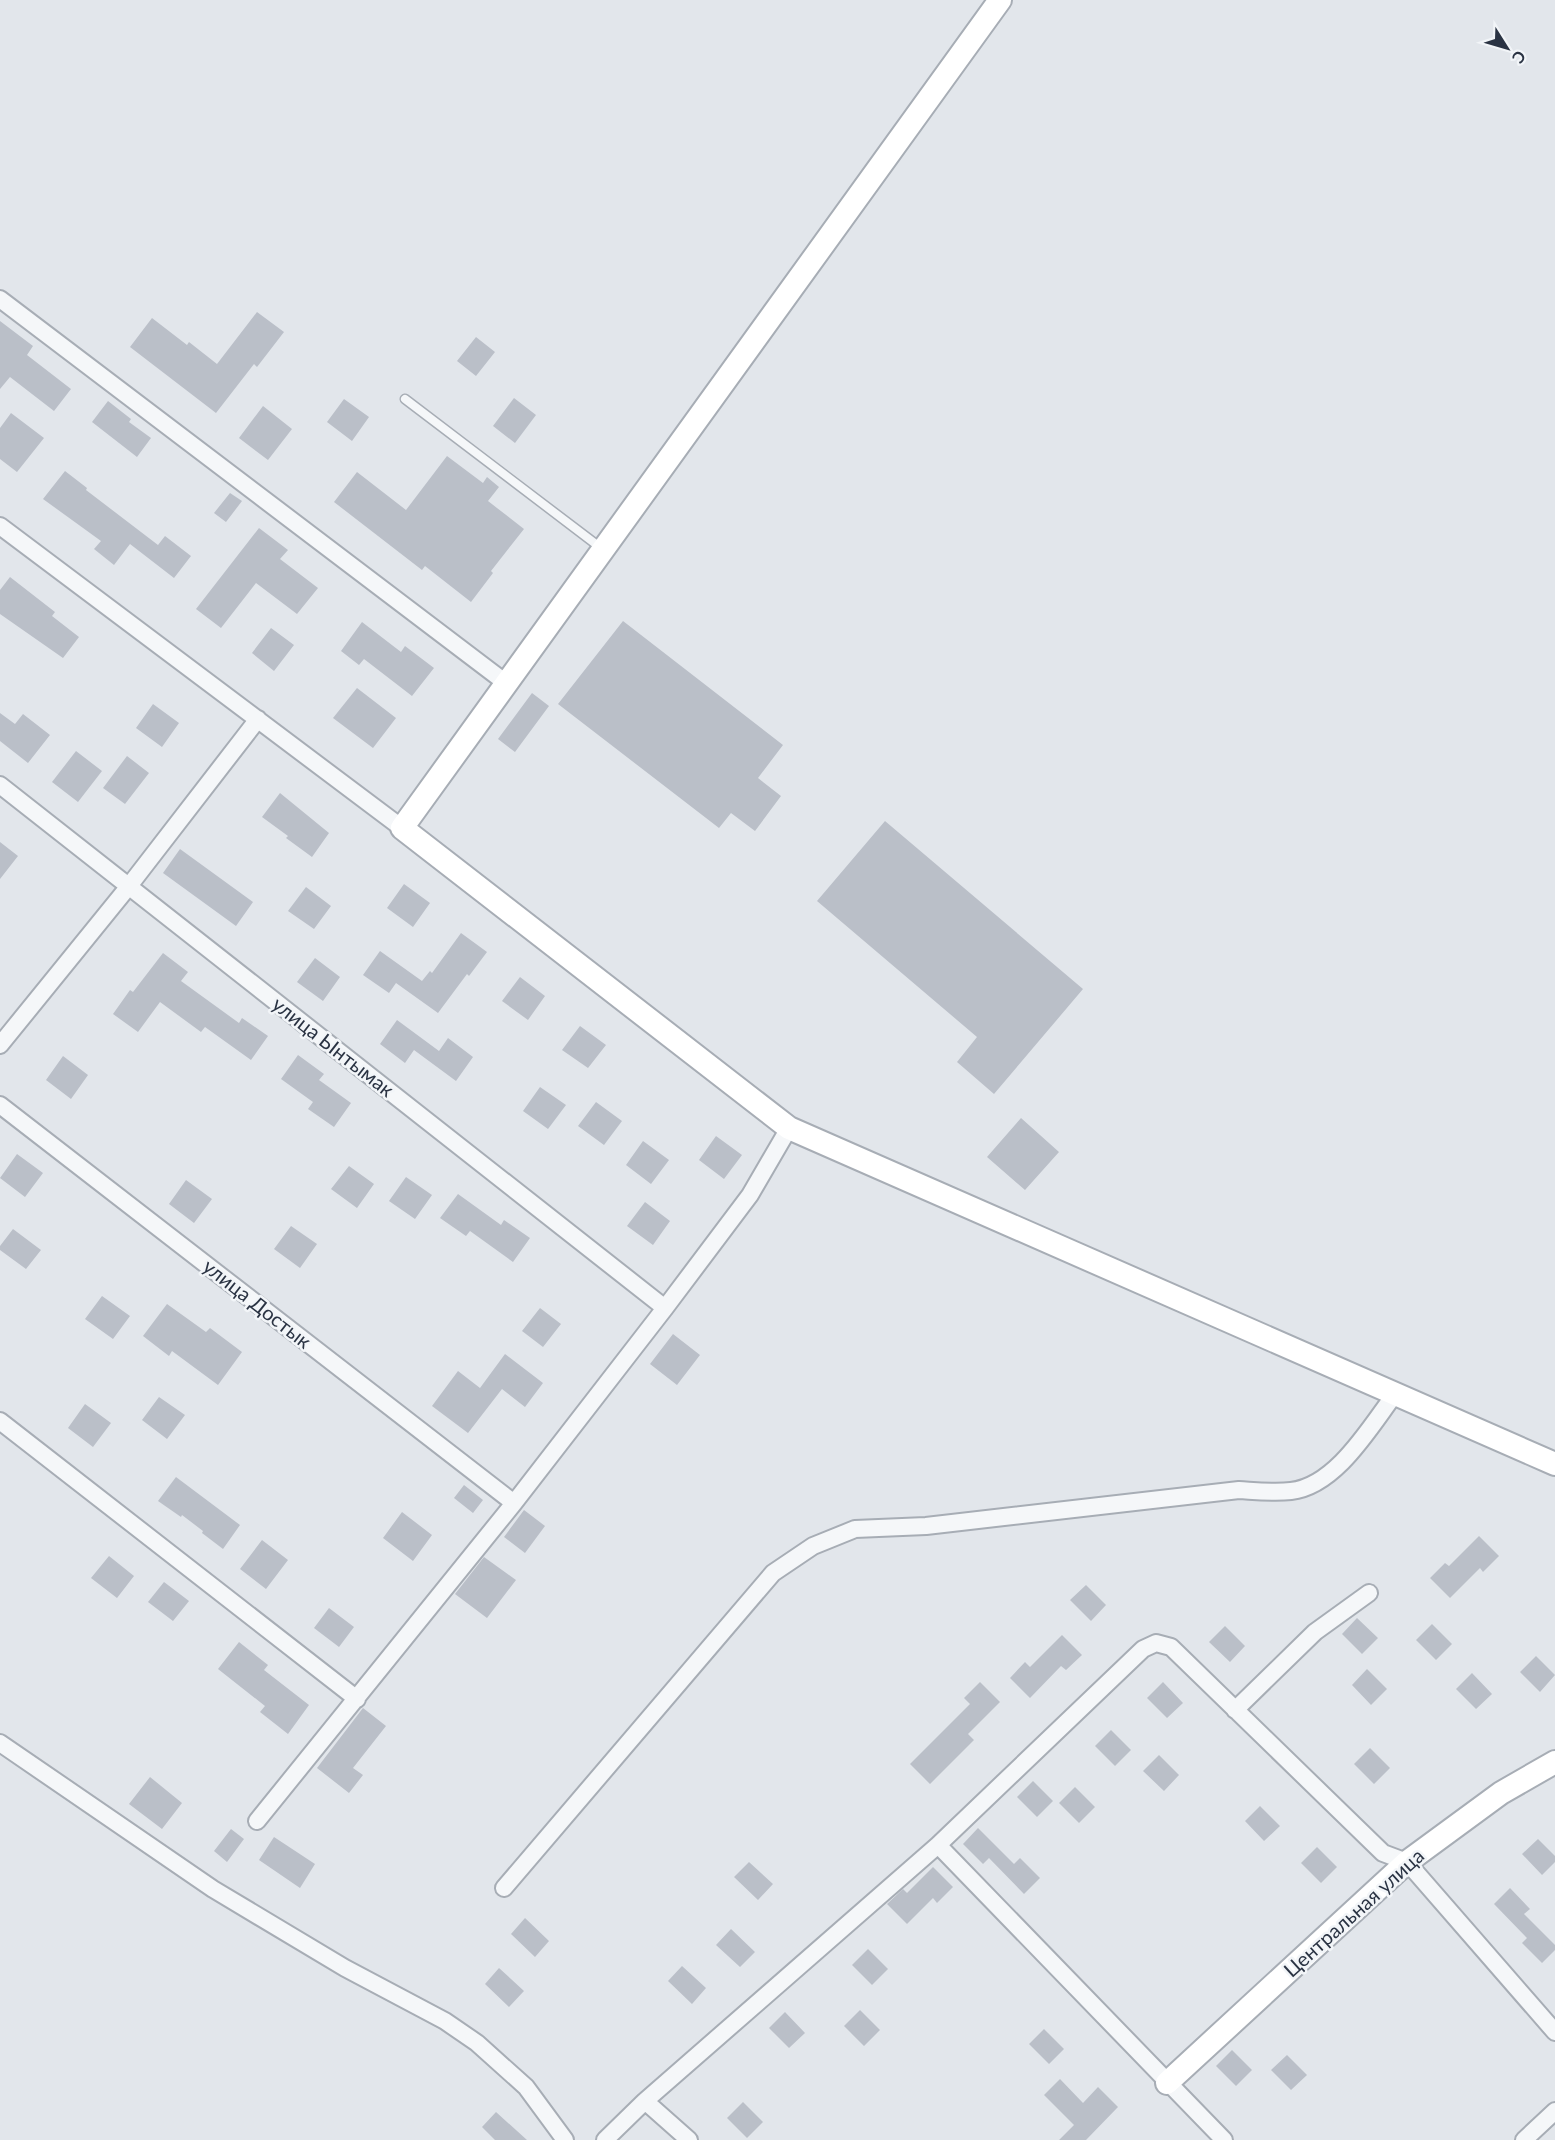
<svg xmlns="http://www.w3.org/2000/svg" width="1555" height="2140" font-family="Lato,sans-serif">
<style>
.building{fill:#babfc8}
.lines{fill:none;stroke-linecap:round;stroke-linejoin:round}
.lane-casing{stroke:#a7adb5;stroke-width:11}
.street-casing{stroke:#a7adb5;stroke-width:20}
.secondary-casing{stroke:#a7adb5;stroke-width:26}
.lane{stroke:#f5f7f9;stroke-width:8}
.street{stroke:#f5f7f9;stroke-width:16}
.secondary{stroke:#fff;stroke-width:22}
.labels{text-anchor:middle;stroke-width:5;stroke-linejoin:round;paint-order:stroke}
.street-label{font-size:20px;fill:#2a3343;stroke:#f2f5f8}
</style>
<rect width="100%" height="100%" fill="#e2e6eb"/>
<!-- building -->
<path class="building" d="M257,312L284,332L257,367L254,364L216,413L130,347L152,318L187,345L189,342L217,364Z
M0,321L33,346L27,355L71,389L54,411L10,377L0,389Z
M476,337L495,352L476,376L457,361Z
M514,398L536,415L515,443L493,426Z
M344,399L369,417L352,441L327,422Z
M108,401L131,419L129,422L151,438L137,457L92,422Z
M263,406L292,429L268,460L239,438Z
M11,413L44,438L17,472L0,459V428Z
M447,456L483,483L487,477L499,487L488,501L524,529L491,571L493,573L471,602L425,566L422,570L334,502L357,472L406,510Z
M65,471L87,488L86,490L158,545L165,536L191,556L174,578L130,544L114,565L94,549L101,541L43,499Z
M230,493L242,501L226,522L214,513Z
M259,528L288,550L280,559L318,588L297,614L256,583L221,628L196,609Z
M10,577L55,612L52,616L79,637L63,658L0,614V590Z
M623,621L783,745L758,778L781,796L755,831L731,813L719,828L558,704Z
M362,622L401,652L405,646L434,668L412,696L364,659L359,665L341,651Z
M271,628L294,645L274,671L252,653Z
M357,688L396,718L373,748L333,718Z
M532,693L549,706L515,752L498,739Z
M153,704L179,723L162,747L136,728Z
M0,713L15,724L23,714L50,735L28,763L0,741Z
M76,751L102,771L78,802L52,782Z
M127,756L149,773L125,804L103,788Z
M280,793L329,833L312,857L286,838L288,836L262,817Z
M885,821L1083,989L994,1094L957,1062L977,1037L817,901Z
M0,842L18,856L0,879Z
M180,849L253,902L236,926L163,873Z
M404,884L430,903L413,927L387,908Z
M306,887L331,906L314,929L288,911Z
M461,933L487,952L469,976L467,974L438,1013L396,983L389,993L363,975L380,951L422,981L430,971L432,973Z
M163,953L188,972L181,981L239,1023L242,1018L268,1036L251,1060L205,1027L201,1032L160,1002L138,1032L113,1014L130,990L133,992Z
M315,958L340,977L323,1001L297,982Z
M520,977L545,996L528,1020L502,1001Z
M397,1020L439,1051L448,1038L473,1057L456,1081L414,1050L405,1063L380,1044Z
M580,1026L606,1045L588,1068L562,1050Z
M298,1055L324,1074L319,1080L351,1103L334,1127L308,1109L313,1102L281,1079Z
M63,1056L88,1075L71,1099L46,1080Z
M540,1087L566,1105L548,1129L523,1111Z
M596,1102L622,1121L604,1145L578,1126Z
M1021,1118L1059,1152L1025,1190L987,1157Z
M716,1136L742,1155L724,1179L699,1160Z
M643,1141L669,1160L651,1184L626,1165Z
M17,1154L43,1173L25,1197L0,1178Z
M349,1166L374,1184L357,1208L331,1189Z
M406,1177L432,1195L415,1219L389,1201Z
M186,1180L212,1199L194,1223L169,1204Z
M458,1194L501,1225L504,1220L530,1238L513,1262L470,1231L466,1236L440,1218Z
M645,1202L670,1221L653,1245L627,1226Z
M291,1226L317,1244L300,1268L274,1249Z
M13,1229L41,1250L26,1269L0,1250V1246Z
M102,1296L130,1316L113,1339L85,1319Z
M167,1304L206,1332L210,1328L242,1352L218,1385L172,1351L169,1356L143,1336Z
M540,1308L561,1324L543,1347L522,1331Z
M673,1334L700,1355L677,1385L650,1364Z
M505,1354L543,1383L525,1407L502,1389L468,1433L432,1406L458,1371L480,1388Z
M159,1397L185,1415L167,1439L142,1420Z
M85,1404L111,1423L93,1447L68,1428Z
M176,1477L240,1525L223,1549L202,1533L203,1531L182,1515L181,1517L158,1501Z
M464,1485L483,1500L473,1513L454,1498Z
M524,1510L545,1526L525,1553L504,1537Z
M402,1512L432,1535L413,1561L383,1538Z
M1479,1536L1499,1556L1483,1572L1480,1568L1450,1598L1430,1578L1445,1563L1449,1566Z
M262,1540L288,1560L266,1589L240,1569Z
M109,1556L134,1576L117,1598L91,1578Z
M484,1557L516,1580L487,1618L455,1594Z
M164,1582L189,1601L173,1621L148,1602Z
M1086,1585L1106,1605L1091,1621L1070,1600Z
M329,1608L354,1627L339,1647L314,1628Z
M1357,1618L1378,1638L1362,1654L1342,1634Z
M1432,1624L1452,1644L1436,1660L1416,1640Z
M1225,1626L1245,1646L1230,1662L1209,1642Z
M1062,1635L1082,1655L1066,1670L1061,1666L1030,1698L1010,1678L1025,1662L1030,1667Z
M239,1642L268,1665L264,1670L309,1705L288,1734L260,1712L265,1706L218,1669Z
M1536,1656L1555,1675L1540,1692L1520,1672Z
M1367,1669L1387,1689L1371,1705L1352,1685Z
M1472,1673L1492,1694L1476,1709L1456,1689Z
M980,1682L1000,1702L968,1734L974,1740L930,1784L910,1764L970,1704L964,1698Z
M1163,1682L1183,1703L1167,1718L1147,1698Z
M363,1708L386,1726L353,1768L363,1775L349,1793L317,1768Z
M1111,1730L1131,1750L1115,1766L1095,1746Z
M1370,1748L1390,1768L1374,1784L1354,1764Z
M1159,1755L1179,1775L1164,1791L1143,1771Z
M150,1777L182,1803L162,1829L129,1804Z
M1033,1781L1053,1801L1037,1817L1017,1797Z
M1075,1787L1095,1807L1079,1823L1059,1803Z
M1260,1806L1280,1826L1264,1841L1245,1821Z
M978,1828L1014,1864L1020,1858L1040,1878L1024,1894L989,1858L983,1864L963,1844Z
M231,1829L244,1839L227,1862L214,1851Z
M274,1837L315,1864L300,1888L259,1860Z
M1538,1839L1555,1856V1862L1542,1875L1522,1854Z
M1317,1847L1337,1867L1321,1883L1301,1863Z
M749,1862L773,1884L758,1900L734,1877Z
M933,1867L953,1887L937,1903L933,1898L907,1924L887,1904L903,1889L907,1893Z
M1510,1888L1530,1909L1524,1914L1555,1945V1950L1542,1963L1522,1943L1527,1938L1494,1904Z
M525,1918L549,1941L535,1957L511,1934Z
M731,1929L755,1952L740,1967L716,1945Z
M868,1949L888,1969L872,1985L852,1965Z
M682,1966L706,1988L692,2004L668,1981Z
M499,1968L524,1991L509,2007L485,1984Z
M860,2010L880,2030L864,2046L844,2026Z
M785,2012L805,2033L789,2048L769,2028Z
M1044,2029L1064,2049L1049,2064L1029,2044Z
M1232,2050L1252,2070L1236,2086L1216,2066Z
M1287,2055L1307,2075L1291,2090L1271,2070Z
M1060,2079L1083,2103L1098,2087L1118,2107L1086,2140H1059L1074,2125L1044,2095Z
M743,2102L763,2122L747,2138L727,2118Z
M496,2112L527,2140H495L482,2127Z"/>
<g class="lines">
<!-- lane casing -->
<g class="lane-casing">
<path id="lane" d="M405,399L601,548"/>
</g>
<!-- street casing -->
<g class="street-casing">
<path id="street" d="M0,299L506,683
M0,526L402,828
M0,785L665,1308
M0,1045L129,886L258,719
M0,1105L514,1503
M0,1421L357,1699
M1235,1710L1315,1632L1369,1593
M0,1743L213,1889L345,1968L445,2021L477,2043L526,2087L565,2140
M257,1821L514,1503L665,1308L750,1195L789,1128
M938,1845L1224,2140
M504,1888L773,1573L813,1546L855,1529L926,1526L1239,1490C1256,1491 1274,1493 1291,1491C1336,1486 1370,1427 1395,1394
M645,2101L689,2140
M605,2140L645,2101L938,1845L1143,1649L1156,1643L1171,1647L1383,1853L1407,1862L1555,2032
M1524,2140L1555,2111"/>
</g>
<!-- secondary casing -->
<g class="secondary-casing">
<path id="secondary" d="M1000,0L402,828L789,1128L1555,1464
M1167,2083L1407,1862L1501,1793L1555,1762"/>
</g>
<!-- lane -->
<use href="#lane" class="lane"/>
<!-- street -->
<use href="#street" class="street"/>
<!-- secondary -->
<use href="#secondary" class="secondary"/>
</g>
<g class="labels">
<!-- street labels -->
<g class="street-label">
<text transform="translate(333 1047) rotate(38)" y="7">улица Ынтымак</text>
<text transform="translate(257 1304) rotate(38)" y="7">улица Достык</text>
<text transform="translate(1354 1913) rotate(-42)" y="7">Центральная улица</text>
</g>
</g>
<!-- north arrow -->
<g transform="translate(1507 48) rotate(127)" stroke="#f2f5f8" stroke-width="4.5" paint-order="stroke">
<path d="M0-4.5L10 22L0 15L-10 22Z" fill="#2a3343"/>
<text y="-9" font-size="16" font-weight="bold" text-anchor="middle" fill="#2a3343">С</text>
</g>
</svg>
